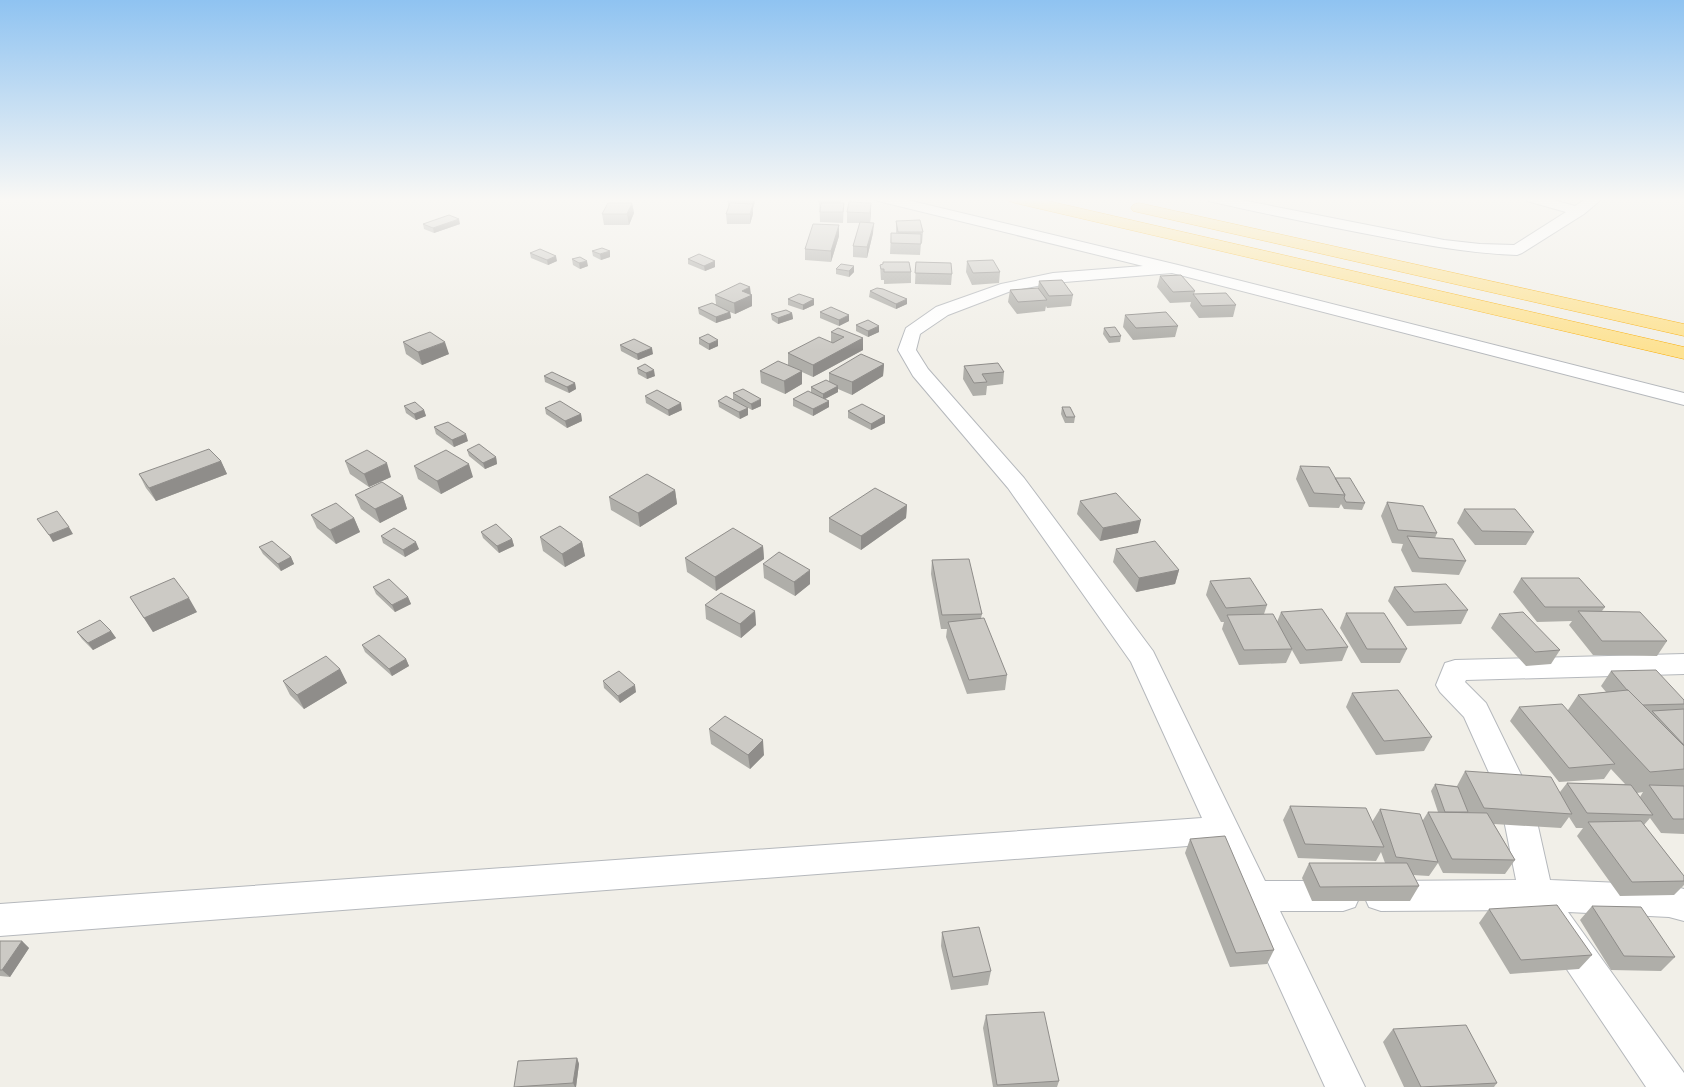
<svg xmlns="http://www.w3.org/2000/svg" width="1684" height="1087" font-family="Inter,sans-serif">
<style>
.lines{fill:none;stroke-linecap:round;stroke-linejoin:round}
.minor-casing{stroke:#b5b8bc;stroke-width:2}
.motorway-casing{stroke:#f9ab00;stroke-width:1}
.minor{fill:#fff;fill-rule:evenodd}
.motorway{fill:#fde293;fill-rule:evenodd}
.wall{fill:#afaea9;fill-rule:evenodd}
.shaded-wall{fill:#8f8d8a}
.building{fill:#cccac5;stroke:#8f8d8a}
</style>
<rect width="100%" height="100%" fill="#f1efe8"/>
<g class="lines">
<!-- minor casing -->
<g class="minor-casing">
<path id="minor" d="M876,198H899L1178,265L1684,393V405L1172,273L1053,283L1011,291L948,315L920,334L916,350L928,369L1024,478L1153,651L1265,881H1343L1355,885L1360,896L1355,907L1343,911H1280L1365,1087H1325L1214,844L0,936V904L1202,818L1131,662L1008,488L913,376L898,350L906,328L936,307L1001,284L1053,273L1143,266L878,201Z
M1207,198H1231L1444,240L1480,244L1514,245L1566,212L1527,201L1525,198H1547L1575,206L1587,198H1603L1584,214L1522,253L1517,255C1464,253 1414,243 1362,233C1311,223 1260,213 1209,201Z
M1684,654V674L1466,680L1465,682L1486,703L1531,795L1550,880L1669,885L1684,889V921L1669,917L1568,912L1684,1073V1087H1646L1527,910L1381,911L1369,907L1364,896L1369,885L1381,881L1516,880L1499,795L1464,717L1440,692L1436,685L1445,663L1455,660Z"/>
</g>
<!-- motorway casing -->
<g class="motorway-casing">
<path id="motorway" d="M1007,198H1035L1684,347V359L1015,203L1009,201Z
M1139,203L1684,324V336L1133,211L1131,208L1133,205Z"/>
</g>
<!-- minor -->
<use href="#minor" class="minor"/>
<!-- motorway -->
<use href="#motorway" class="motorway"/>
</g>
<!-- wall -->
<path class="wall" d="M819,198H840V203H844L843,223L820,222Z
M728,202H755L753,208V214L750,224H727L726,214L728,209Z
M632,203L634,213L629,225H604L602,214Z
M871,203L870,223L873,233L867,258L853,257V246L860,223H847V212Z
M896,221L923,232L922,243H921L920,255L890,254L891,233H896Z
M423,224H460L434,233L424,229Z
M839,236L831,262L805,260V249Z
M592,251L610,257L601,260L593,256Z
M530,253L557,261L548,265L531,258Z
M572,259L588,266L580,269L573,265Z
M688,259L715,261V267L705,271L688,264Z
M967,261L1000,272L999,283L972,285L966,272Z
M916,262L952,274L951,285L915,284Z
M880,265L911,272V283L884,284V280H881Z
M836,269L854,272L849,277L836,274Z
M1160,276L1195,291L1194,294L1236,305L1233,317L1199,318L1190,306L1191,302L1170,303L1157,287Z
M1039,281L1073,295L1071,306L1047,308L1046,306L1045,311L1017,314L1008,302L1010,290L1038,288Z
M870,291L907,304L896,309L869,297Z
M751,294L752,306L735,314L730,312L731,318L716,323L699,314L698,308L716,304L715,295Z
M788,299H814V305L803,310L788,305Z
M820,312L849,321L839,326L820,318Z
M792,313L793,319L778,324L772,320L771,314Z
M1125,315L1178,326L1175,337L1133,340L1123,327Z
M856,325L879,332L868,337L856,331Z
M1104,328L1121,336L1120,342L1109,343L1103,334Z
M831,332L863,338V350L813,377L802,372V384L785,394L761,383L760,371L788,365V353L831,342Z
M699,338L718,346L709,350L699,344Z
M403,342L449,354L422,365L406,354Z
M620,345L653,354L638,360L621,351Z
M884,364L883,376L852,395L838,389V392L825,399L829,407L813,416L793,406V399L811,392V387L829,382V373Z
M964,366L1004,372L1003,384L987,386L986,395L973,396L963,379Z
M637,368L655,376L647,379L638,374Z
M544,376L575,383L576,389L569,393L545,382Z
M733,393L761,406L752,410L733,400Z
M645,396L682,410L669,416L646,403Z
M718,401L748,415L740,419L719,407Z
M404,406L424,410L426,416L416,420L406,413Z
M1062,407L1075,417L1074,423H1065L1061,414Z
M545,408L581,414L582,421L567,428L546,414Z
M848,411L885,416V423L871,430L848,418Z
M434,427L468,441L454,447L436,434Z
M467,450L496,457L497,464L485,469L469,456Z
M221,461L227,474L156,501L146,488L139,474Z
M345,461L391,477L369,487L350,474Z
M414,466L473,477L441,494L418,479Z
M1300,466L1335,478L1365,503L1362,510L1344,509L1341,504L1339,508L1309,507L1296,479Z
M675,490L677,504L640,527L611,510L609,497Z
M355,495L403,496L407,509L380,523L361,509Z
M1080,501L1138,533L1100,541L1077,514Z
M1387,502L1437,533L1435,538L1466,561L1459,575L1412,572L1401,550L1403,544L1392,543L1381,516Z
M907,505L906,518L861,550L829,532V518Z
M1464,509L1534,532L1526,545H1475L1457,523Z
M311,515L354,518L360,532L336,544L317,528Z
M481,532L512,539L514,546L499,553L483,538Z
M381,536L419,549L405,557L383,543Z
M540,537L582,542L585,556L565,567L543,551Z
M763,546L764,559L716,591L687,572L685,558Z
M259,547L291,557L294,564L281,571L263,554Z
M1116,549L1179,570L1175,584L1136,592L1113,562Z
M932,560L982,614L981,618L1007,675L1005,690L967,694L946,637L947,629H941L931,574Z
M763,564L810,584L795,596L764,578Z
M1521,578L1605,607L1602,611L1667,641L1657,656L1593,655L1569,625L1572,621L1537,622L1513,592Z
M1210,581L1267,605L1264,614L1277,622L1281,612L1348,647L1342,661L1300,664L1292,650L1286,663L1239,665L1222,629L1224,622H1221L1206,595Z
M373,587L408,597L411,604L395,612L376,594Z
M1394,587L1468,610L1461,624L1407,626L1388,601Z
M130,597L197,612L153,632Z
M705,605L755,611L756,625L741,638L706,619Z
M1346,613L1407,649L1400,663H1361L1340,628Z
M1499,614L1560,650L1551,664L1526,666L1491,628Z
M111,631L116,638L93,650L82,639L77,632Z
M362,645L406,659L409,666L392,676L365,652Z
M340,669L347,683L304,709L290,695L283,681Z
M1611,671L1684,704V834L1661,833L1650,818L1644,825L1684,876V885L1674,895L1620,896L1577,836L1583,828H1576L1569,817L1561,828L1494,824L1515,860L1505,874L1443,873L1438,863L1429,876L1413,875L1419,886L1410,901H1312L1302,878L1309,863H1385L1381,852L1376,861L1298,858L1283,820L1290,806L1372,822L1380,809L1423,820L1428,812H1438L1431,791L1435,784L1457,786L1465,771L1560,792L1567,783L1625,784L1611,769L1604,779L1559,782L1510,721L1519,707L1568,710L1578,695L1606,692L1601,686ZM1643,792L1640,797L1637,793Z
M603,681L636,692L620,703L604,688Z
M1352,693L1432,737L1424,751L1376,755L1346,707Z
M709,729L764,755L750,769L711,744Z
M1190,839L1274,950L1267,964L1230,967L1185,853Z
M1592,906L1675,957L1661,971L1611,970L1580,920Z
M1489,909L1592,955L1579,969L1510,974L1479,923Z
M942,932L991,971L988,985L951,990L941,946Z
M0,941H22L29,948L10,977L0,976Z
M986,1015L1059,1081L1057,1087H993L983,1028Z
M1393,1029L1497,1083L1494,1087H1404L1383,1042Z
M577,1058L579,1064L576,1087H514Z"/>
<!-- shaded-wall -->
<path class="shaded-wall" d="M753,198H754L755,202L753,208V214L750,224V214L752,207V202Z
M632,203L634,213L629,225L627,214Z
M871,203V213L870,223V213Z
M459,219L460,224L434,233L433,228Z
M874,223L873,233L867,258V247Z
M839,225V236L831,262V251Z
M610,251V257L601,260L600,254Z
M556,256L557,261L548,265L547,260Z
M587,261L588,266L580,269L579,263Z
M715,261V267L705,271L704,266Z
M854,266V272L849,277V271Z
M750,287L751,295H752V306L735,314L734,303L742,291Z
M814,299V305L803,310V305Z
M907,299V304L896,309V304Z
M730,312L731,318L716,323V317Z
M792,313L793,319L778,324V318Z
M849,315V321L839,326V320Z
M879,326V332L868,337V331Z
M863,338V350L813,377V365Z
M718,340V346L709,350V344Z
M445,342L449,354L422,365L418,352Z
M652,348L653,354L638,360L637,354Z
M884,364L883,376L852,395V382Z
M654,370L655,376L647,379L646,373Z
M802,371V384L785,394L784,381Z
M575,383L576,389L569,393L567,387Z
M838,386V392L823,400V394Z
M761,399V406L752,410L751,404Z
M829,401V407L813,416V409Z
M681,403L682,410L669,416L668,410Z
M748,408V415L740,419L739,412Z
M424,410L426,416L416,420L414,414Z
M581,414L582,421L567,428L565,421Z
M885,416V423L871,430V424Z
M466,434L468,441L454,447L452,440Z
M496,457L497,464L485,469L483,463Z
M221,461L227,474L156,501L149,488Z
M387,463L391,477L369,487L364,474Z
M469,464L473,477L441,494L437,481Z
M675,490L677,504L640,527L638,513Z
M403,496L407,509L380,523L375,509Z
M907,505L906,518L861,550V536Z
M354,518L360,532L336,544L330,530Z
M1141,520L1138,533L1100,541L1103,528Z
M69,527L73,534L53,542L49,535Z
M512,539L514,546L499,553L497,546Z
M416,542L419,549L405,557L403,550Z
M582,542L585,556L565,567L562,554Z
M763,546L764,559L716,591L715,577Z
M291,557L294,564L281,571L278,564Z
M810,570V584L795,596L794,582Z
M1179,570L1175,584L1136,592L1139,578Z
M408,597L411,604L395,612L392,605Z
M189,598L197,612L153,632L144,618Z
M755,611L756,625L741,638L740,624Z
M111,631L116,638L93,650L88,643Z
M406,659L409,666L392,676L389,669Z
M340,669L347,683L304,709L297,695Z
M635,685L636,692L620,703L618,696Z
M763,740L764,755L750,769L748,755Z
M22,941L29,948L10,977L2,970Z
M577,1058L579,1064L576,1087H575L573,1083Z"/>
<!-- building -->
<path class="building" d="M729,198H753L752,202H728Z
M819,198H840V202H819Z
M849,202L871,203L870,213L847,212Z
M608,203H632L627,214H602Z
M730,203L753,204L750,214H726Z
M821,203H844L843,212H820Z
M449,215L459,219L433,228L423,224Z
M920,220L923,232H898L896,221Z
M860,222L874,223L867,247L853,246Z
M813,224L839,225L831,251L805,249Z
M891,233L921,234V244L891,243Z
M602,248L610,251L600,254L592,251Z
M540,249L556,256L547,260L530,253Z
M699,254L715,261L704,266L688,259Z
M580,257L587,261L579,263L572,259Z
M993,260L1000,272L973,273L967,261Z
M883,262H909L911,272H884V269H881L880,265L883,264Z
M916,262L951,263L952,274L915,273Z
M841,264L854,266L849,271L836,269Z
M1181,275L1195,291L1173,292L1160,276Z
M1062,280L1073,295L1049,296L1039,281Z
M740,283L750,287L742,291L752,295L734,303L715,295Z
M877,288L883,289L907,299L896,304L870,291Z
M1038,288L1047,300L1018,302L1010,290Z
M1226,293L1236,305L1202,306L1193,294Z
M799,294L814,299L803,305L788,299Z
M712,303L730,312L716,317L698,308Z
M831,307L849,315L839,320L820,312Z
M786,310L792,313L778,318L771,314Z
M1166,312L1178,326L1136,328L1125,315Z
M868,320L879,326L868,331L856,325Z
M1115,327L1121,336L1110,337L1104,328Z
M838,328L863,338L813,365L788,353L819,337L833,343L844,337L831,332Z
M430,332L445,342L418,352L403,342Z
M708,334L718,340L709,344L699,338Z
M634,339L652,348L637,354L620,345Z
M861,354L884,364L852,382L829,373Z
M778,361L802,371L784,381L760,371Z
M998,363L1004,372L982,374L987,382L974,383L964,366Z
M645,364L654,370L646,373L637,368Z
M552,372L575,383L567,387L544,376Z
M826,380L838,386L823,394L811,387Z
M743,389L761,399L751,404L733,393Z
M657,390L681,403L668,410L645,396Z
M808,391L829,401L813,409L793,399Z
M726,396L748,408L739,412L718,401Z
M560,401L581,414L565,421L545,408Z
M415,402L424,410L414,414L404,406Z
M862,404L885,416L871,424L848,411Z
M1062,407H1070L1075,417H1066Z
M448,422L466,434L452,440L434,427Z
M479,444L496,457L483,463L467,450Z
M209,449L221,461L149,488L139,474Z
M367,450L387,463L364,474L345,461Z
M446,450L469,464L437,481L414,466Z
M1300,466L1329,467L1345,495L1314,493Z
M647,474L675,490L638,513L609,497Z
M1335,478H1350L1365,503L1346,502L1344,498L1345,495Z
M382,482L403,496L375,509L355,495Z
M875,488L907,505L861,536L829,518Z
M1116,493L1141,520L1103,528L1080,501Z
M1387,502L1423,506L1437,533L1398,530Z
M336,503L354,518L330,530L311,515Z
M1464,509H1515L1534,532L1482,531Z
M57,511L69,527L49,535L37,519Z
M496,524L512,539L497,546L481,532Z
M560,526L582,542L562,554L540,537Z
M394,528L416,542L403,550L381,536Z
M733,528L763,546L715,577L685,558Z
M1407,536L1453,539L1466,561L1419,558Z
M272,541L291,557L278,564L259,547Z
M1155,541L1179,570L1139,578L1116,549Z
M779,552L810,570L794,582L763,564Z
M969,559L982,614L942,615L932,560Z
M174,578L189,598L144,618L130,597Z
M1250,578L1267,605L1226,608L1210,581Z
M1521,578H1579L1605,607H1545Z
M389,579L408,597L392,605L373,587Z
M1446,584L1468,610L1414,612L1394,587Z
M721,593L755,611L740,624L705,605Z
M1322,609L1348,647L1306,650L1281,612Z
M1578,611L1640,612L1667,641H1602Z
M1523,612L1560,650L1535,652L1499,614Z
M1346,613H1384L1407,649H1367Z
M1273,614L1292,649L1244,650L1227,615Z
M984,618L1007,675L969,680L948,622Z
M100,620L111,631L88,643L77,632Z
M379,635L406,659L389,669L362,645Z
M326,656L340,669L297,695L283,681Z
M1656,670L1684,700V704L1643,705L1628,690H1627L1611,671Z
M619,671L635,685L618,696L603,681Z
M1398,690L1432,737L1384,741L1352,693Z
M1628,690L1684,746V769L1650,772L1578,695Z
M1562,704L1615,764L1569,768L1519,707Z
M1684,709V745L1652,711Z
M725,716L763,740L748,755L709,729Z
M1465,771L1551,777L1572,814L1484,808Z
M1567,783L1631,785L1653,815L1587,813Z
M1435,784L1458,787L1468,812H1445Z
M1649,785L1684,786V819H1673Z
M1290,806L1366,808L1384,847L1305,844Z
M1380,809L1420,814L1438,862L1396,857Z
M1428,812L1487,813L1515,860L1452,859Z
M1641,821L1684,876V881L1632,882L1588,822Z
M1225,836L1274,950L1236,953L1190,839Z
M1309,863H1407L1419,886L1320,887Z
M1557,905L1592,955L1521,960L1489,909Z
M1592,906L1641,907L1675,957L1624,956Z
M979,927L991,971L953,977L942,932Z
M0,941H22L2,970H0Z
M1044,1012L1059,1081L997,1085L986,1015Z
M1466,1025L1497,1083L1421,1087L1393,1029Z
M577,1058L573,1083L514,1087L518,1061Z"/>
<!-- sky -->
<linearGradient id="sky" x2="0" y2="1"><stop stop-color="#8fc3f1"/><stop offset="0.57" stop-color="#f9f8f5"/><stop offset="1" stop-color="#f9f8f5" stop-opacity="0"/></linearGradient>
<rect width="1684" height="350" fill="url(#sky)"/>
</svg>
